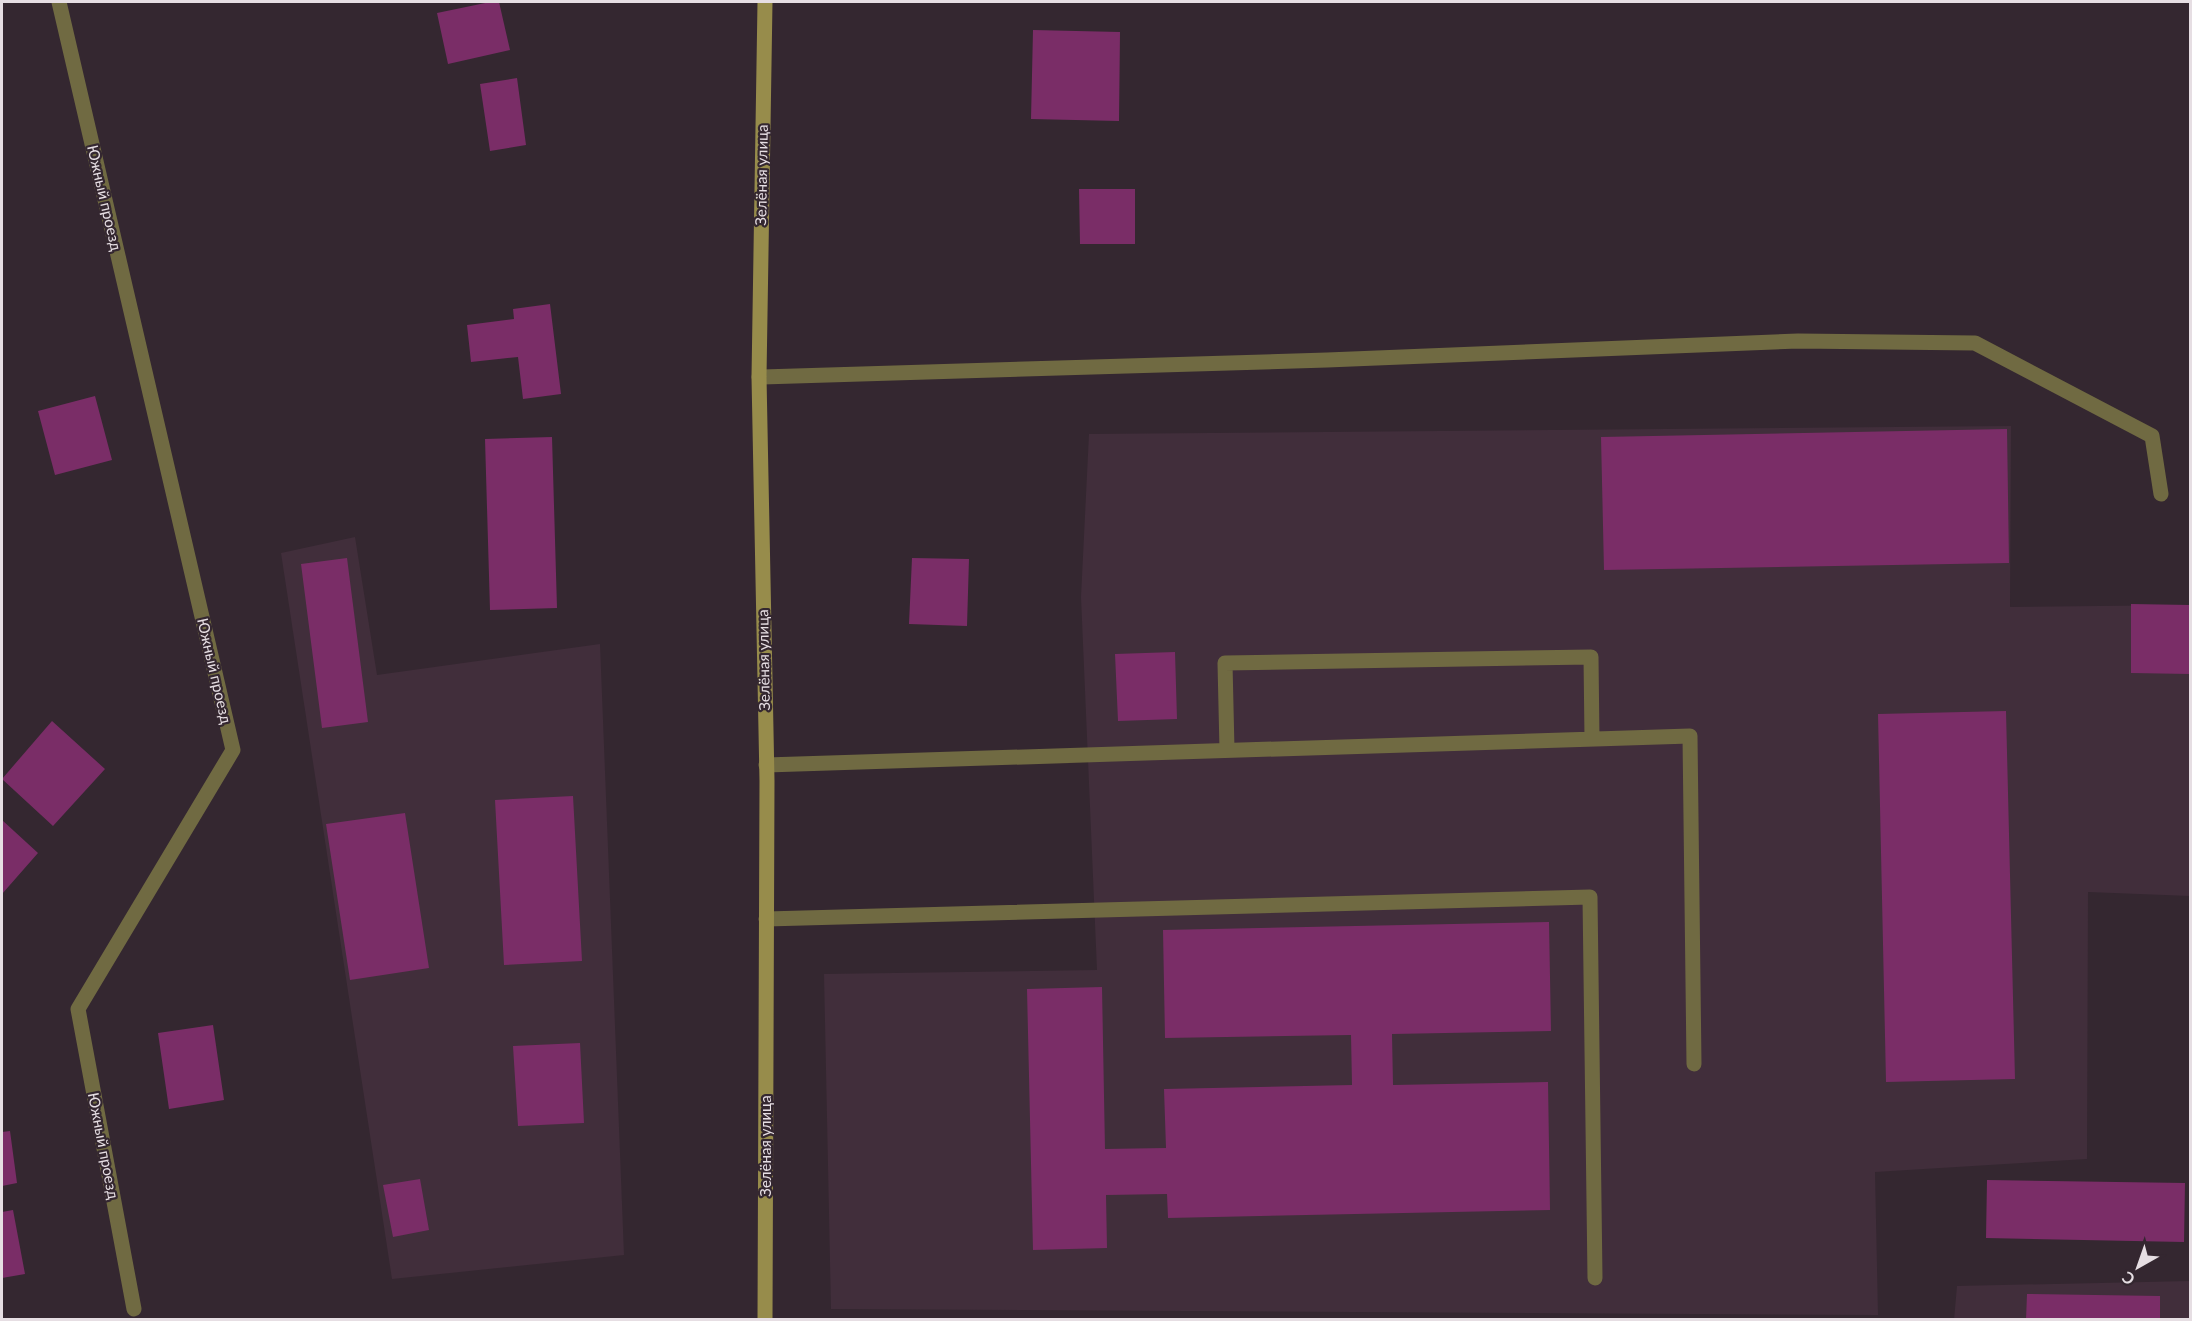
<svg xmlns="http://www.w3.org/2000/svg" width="2192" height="1321" font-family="Lato,sans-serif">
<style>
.built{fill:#412e3b}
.building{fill:#7a2d67}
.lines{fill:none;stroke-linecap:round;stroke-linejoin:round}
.lane{stroke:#706a42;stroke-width:15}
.street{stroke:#706a42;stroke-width:15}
.secondary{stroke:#978c4b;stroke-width:15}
.labels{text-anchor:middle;stroke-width:4.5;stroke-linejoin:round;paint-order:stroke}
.street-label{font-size:15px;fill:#e6dee3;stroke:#342730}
</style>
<rect width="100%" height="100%" fill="#342730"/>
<!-- built -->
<path class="built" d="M2011,426L2010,607L2190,605V896L2088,892L2087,1159L1875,1172L1878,1315L831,1309L824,974L1097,970L1081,597L1089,434Z
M355,537L377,675L600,644L624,1255L392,1279L281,553Z
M2190,1281V1319L1954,1320L1957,1286Z"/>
<!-- building -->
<path class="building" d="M490,2H499L510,50L448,64L437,13Z
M1033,30L1120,32L1119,121L1031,119Z
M517,78L526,145L490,151L480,84Z
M1079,189H1135V244H1080Z
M550,304L561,394L523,399L518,357L471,362L467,325L514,319L513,309Z
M95,396L112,460L55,475L38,411Z
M2007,429L2009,563L1604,570L1601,437Z
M552,437L557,608L490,610L485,439Z
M347,558L368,722L322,728L301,564Z
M912,558L969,559L967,626L909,624Z
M2131,604L2190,605V674L2131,673Z
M1175,652L1177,719L1118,721L1115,654Z
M2006,711L2015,1079L1886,1082L1878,714Z
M52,721L105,769L53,826L2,779Z
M573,796L582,961L504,965L495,800Z
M405,813L429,968L350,980L326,824Z
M2,820L38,853L2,894Z
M1549,922L1551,1031L1392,1034L1393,1085L1548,1082L1550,1210L1168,1218L1167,1194L1106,1195L1107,1248L1033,1250L1027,989L1102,987L1105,1149L1166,1148L1164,1089L1352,1085L1351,1035L1165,1038L1163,930Z
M213,1025L224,1100L169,1109L158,1033Z
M580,1043L584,1123L518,1126L513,1046Z
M10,1131L17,1183L2,1186V1132Z
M420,1179L429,1230L393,1237L383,1185Z
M1987,1180L2185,1183L2184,1242L1986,1238Z
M13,1210L25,1274L2,1278V1212Z
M2027,1294L2160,1296V1320H2026Z"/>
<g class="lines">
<!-- lane -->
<path class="lane" d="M759,377L1327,360L1798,341L1975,343L2152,436L2161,494
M1227,750L1225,663L1591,657L1592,739
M766,765L1690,736L1694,1064
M766,919L1590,897L1595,1278"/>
<!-- street -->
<path class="street" d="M59,2L233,750L78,1009L134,1309"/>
<!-- secondary -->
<path class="secondary" d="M765,2L759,377L767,781L765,1320"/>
</g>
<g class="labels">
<!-- street labels -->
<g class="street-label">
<text transform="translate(762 175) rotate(-89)" y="5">Зелёная улица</text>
<text transform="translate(104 198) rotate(77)" y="5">Южный проезд</text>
<text transform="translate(764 660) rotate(-91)" y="5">Зелёная улица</text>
<text transform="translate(214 671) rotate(77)" y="5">Южный проезд</text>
<text transform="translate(103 1146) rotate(79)" y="5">Южный проезд</text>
<text transform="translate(766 1146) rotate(-90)" y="5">Зелёная улица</text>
</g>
</g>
<!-- border -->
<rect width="2192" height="1321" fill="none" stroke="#e6dee3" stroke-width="6"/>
<!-- north arrow -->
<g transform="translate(2138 1267) rotate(220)" stroke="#342730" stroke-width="4.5" paint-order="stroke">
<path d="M0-4.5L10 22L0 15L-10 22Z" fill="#e6dee3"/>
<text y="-9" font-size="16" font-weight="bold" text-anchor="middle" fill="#e6dee3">С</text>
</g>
</svg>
